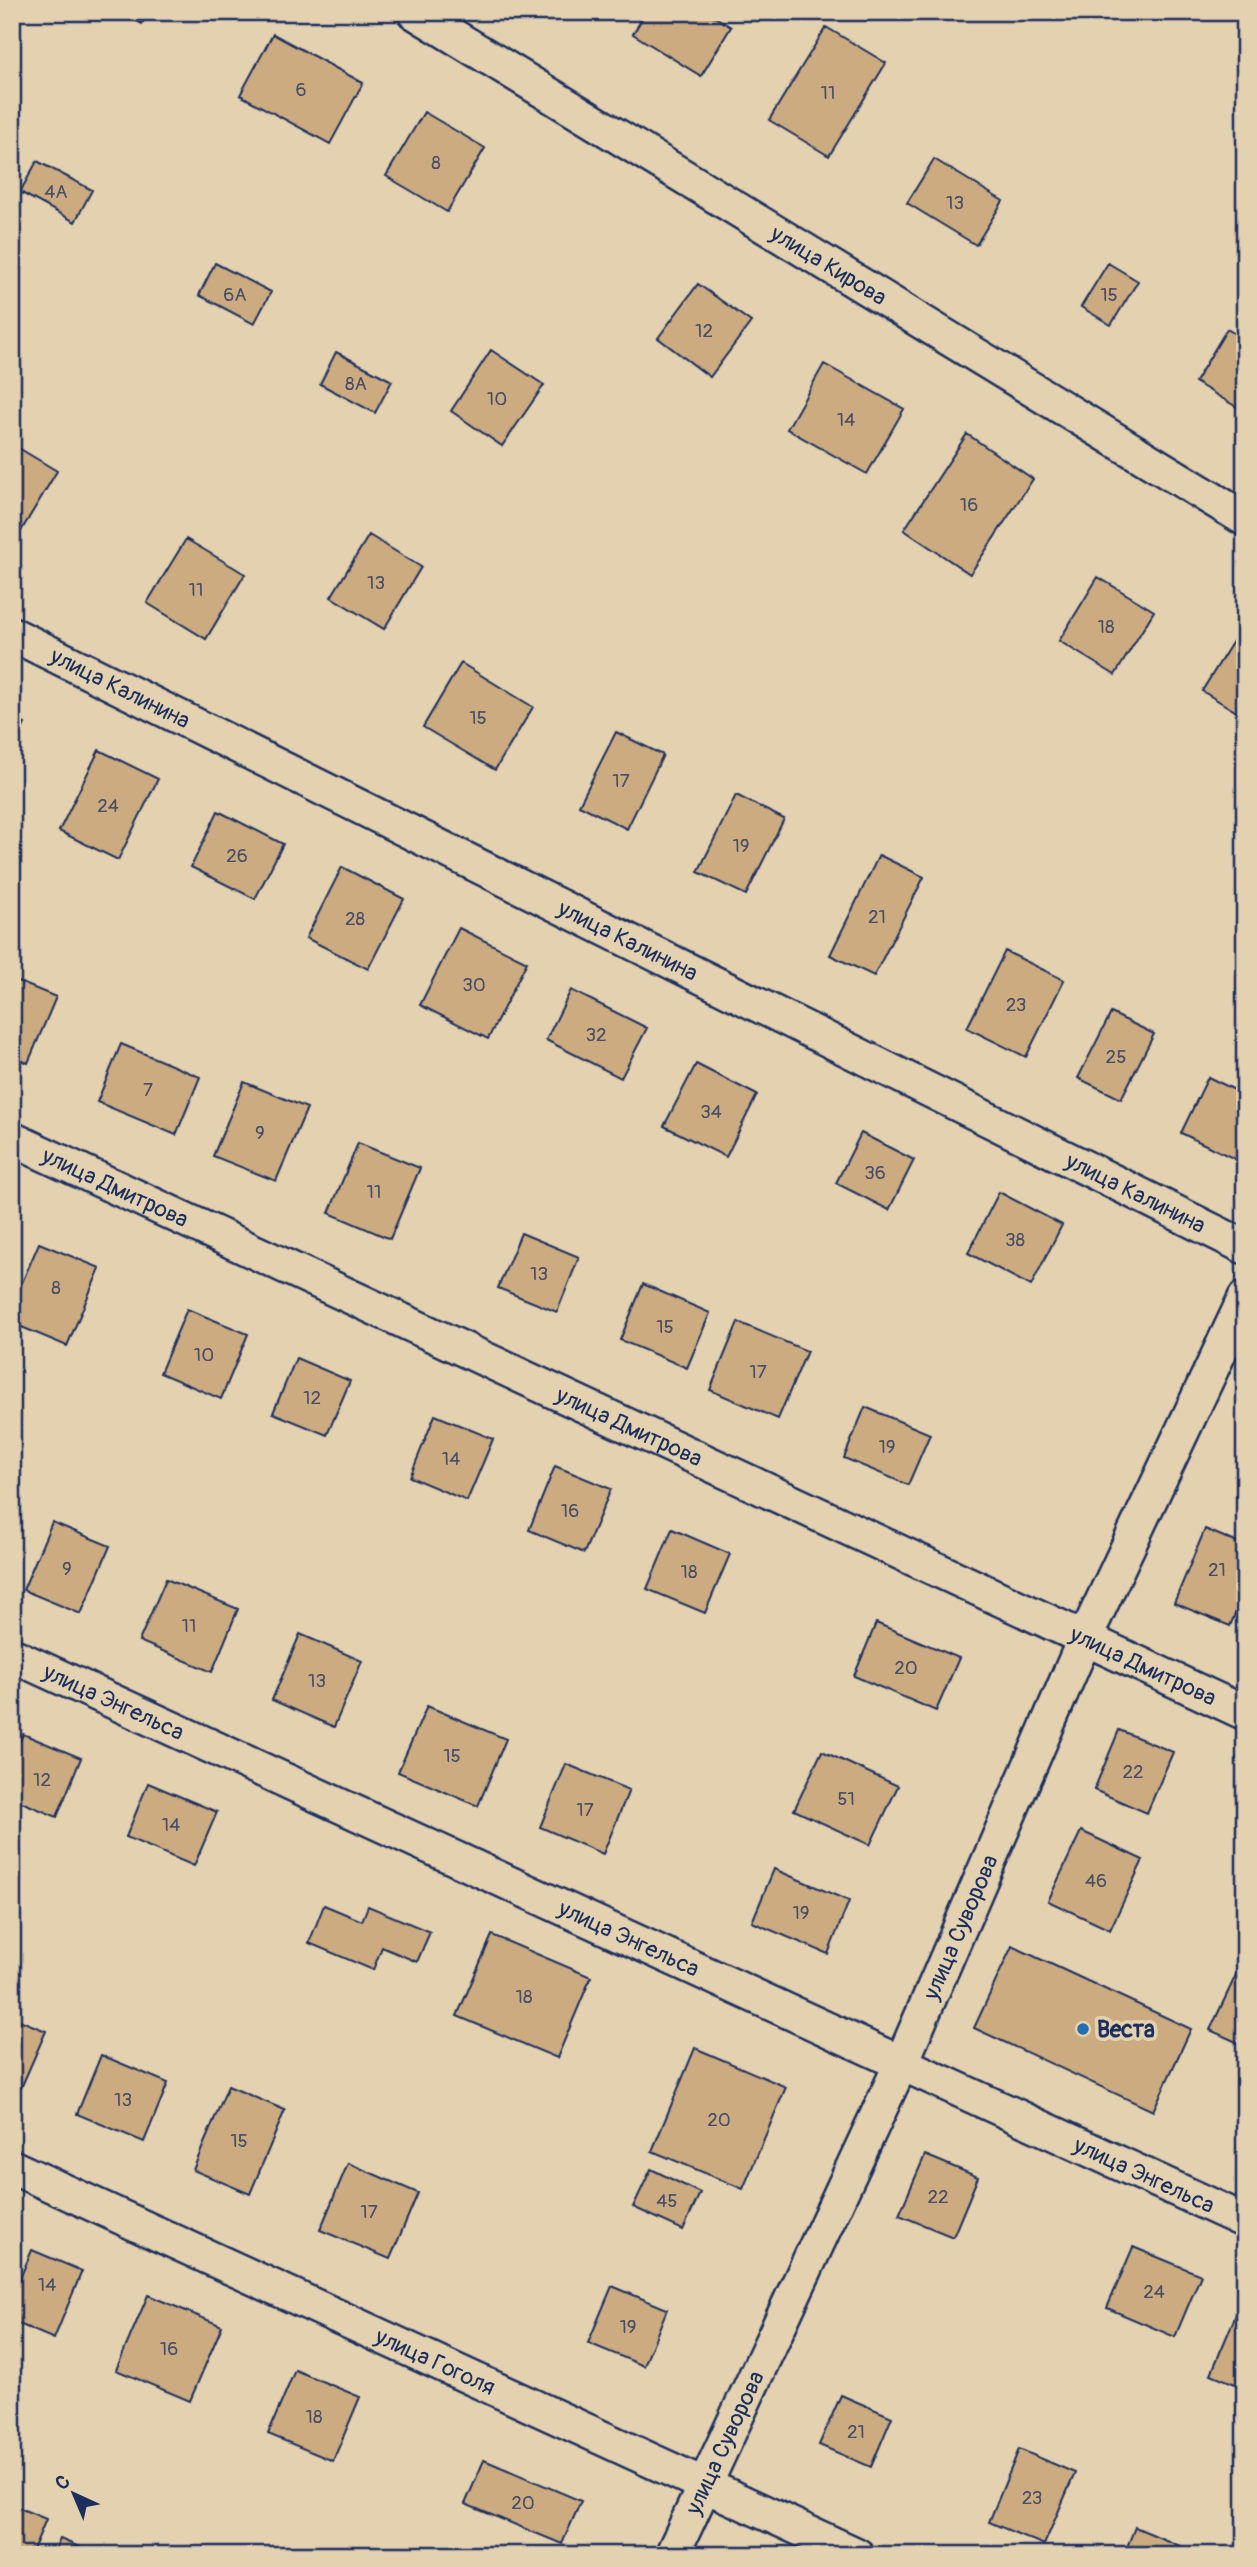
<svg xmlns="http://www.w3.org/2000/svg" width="1257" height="2567" font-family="Pangolin,sans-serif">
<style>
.building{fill:#ccab80;stroke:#1b2f5e;stroke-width:2}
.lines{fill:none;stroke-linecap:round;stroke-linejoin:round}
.minor-casing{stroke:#1b2f5e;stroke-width:38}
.minor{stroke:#e3d1af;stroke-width:33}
.poi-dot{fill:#1f6fb2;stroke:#e3d1af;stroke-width:2.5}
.labels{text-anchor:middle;stroke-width:7;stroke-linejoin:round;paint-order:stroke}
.number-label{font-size:19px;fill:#474e66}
.street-label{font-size:23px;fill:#1b2f5e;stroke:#e3d1af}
.poi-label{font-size:23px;font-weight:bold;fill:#1b2f5e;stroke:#e3d1af;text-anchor:start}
</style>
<rect width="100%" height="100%" fill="#e3d1af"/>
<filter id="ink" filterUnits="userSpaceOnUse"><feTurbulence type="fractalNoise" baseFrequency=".0143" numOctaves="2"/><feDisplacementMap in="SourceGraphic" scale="14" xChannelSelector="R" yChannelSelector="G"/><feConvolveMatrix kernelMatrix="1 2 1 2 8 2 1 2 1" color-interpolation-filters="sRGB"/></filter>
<g filter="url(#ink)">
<!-- building -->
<path class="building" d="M119,12H148L142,24Z
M646,12H707L731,27L701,76L633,34Z
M826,27L886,63L829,156L769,120Z
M273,34L363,83L330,144L240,95Z
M424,112L485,148L447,212L386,176Z
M934,159L1003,201L976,245L907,203Z
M37,161L92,190L75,222L20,192Z
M215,263L271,292L254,324L199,295Z
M1108,263L1138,281L1111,325L1081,307Z
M698,284L751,322L710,377L658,338Z
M1227,329L1245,340V412L1195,382Z
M491,350L544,385L502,446L451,411Z
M336,352L392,381L375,413L320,384Z
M824,364L904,409L867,474L787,429Z
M967,434L1033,479L970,574L904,530Z
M12,444L57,471L18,536L12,532Z
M369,535L421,567L384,629L331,597Z
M186,539L245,574L206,639L147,603Z
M1098,577L1154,611L1115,675L1059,641Z
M1245,622V717L1202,691Z
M461,663L533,707L495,770L423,727Z
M12,718L25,724L12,749Z
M616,732L663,755L627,829L579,805Z
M99,750L158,779L118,860L59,831Z
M736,795L784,819L746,895L698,872Z
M218,811L283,844L255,899L191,867Z
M879,855L924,877L874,976L830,955Z
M342,867L404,899L368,969L306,938Z
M459,928L527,962L488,1039L420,1005Z
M1005,951L1064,980L1026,1057L967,1028Z
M12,979L56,997L28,1063L12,1057Z
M571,990L647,1028L621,1078L546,1040Z
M1111,1013L1154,1034L1121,1099L1078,1078Z
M121,1044L200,1077L176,1135L97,1102Z
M696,1064L757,1095L726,1157L664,1126Z
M1208,1077L1245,1095V1154L1241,1162L1181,1133Z
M244,1082L307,1108L276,1181L213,1156Z
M861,1133L914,1160L889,1210L836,1183Z
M358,1143L420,1168L390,1239L329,1213Z
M999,1192L1062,1225L1031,1286L968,1253Z
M521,1233L579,1257L557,1312L498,1288Z
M39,1243L100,1268L67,1346L12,1323V1306Z
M643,1284L710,1313L687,1368L620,1340Z
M187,1309L248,1334L221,1399L160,1373Z
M738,1322L807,1351L778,1419L710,1390Z
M296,1358L350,1381L327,1435L273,1413Z
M865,1407L930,1434L908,1485L844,1458Z
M435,1415L493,1439L467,1501L410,1477Z
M1245,1455V1479L1235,1475Z
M555,1466L611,1489L584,1553L529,1530Z
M52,1522L110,1546L81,1614L23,1590Z
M672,1529L730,1554L705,1613L647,1589Z
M1205,1529L1245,1546V1591L1230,1626L1174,1603Z
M166,1579L238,1609L212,1672L139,1641Z
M876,1623L959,1658L936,1711L854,1676Z
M300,1634L362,1661L334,1727L272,1700Z
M427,1706L506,1739L478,1806L398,1772Z
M1119,1730L1173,1752L1147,1813L1094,1790Z
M23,1734L81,1758L57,1817L12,1798V1760Z
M822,1751L898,1786L870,1845L794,1810Z
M566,1764L629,1790L603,1854L540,1827Z
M148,1783L217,1812L194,1866L126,1837Z
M1081,1831L1143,1860L1110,1930L1048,1901Z
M774,1869L849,1901L828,1954L752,1922Z
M324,1905L362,1921L368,1906L430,1932L417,1962L382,1947L373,1970L309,1943Z
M492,1935L591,1977L557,2058L457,2016Z
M1012,1946L1191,2029L1153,2111L974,2028Z
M1244,1958H1245V2046L1210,2030Z
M12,2017L46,2031L21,2088L12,2084Z
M695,2048L786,2087L743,2189L652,2151Z
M101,2055L168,2083L144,2142L77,2114Z
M228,2086L285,2110L250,2194L193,2170Z
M925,2155L978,2177L953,2237L899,2215Z
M348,2163L418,2193L390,2259L320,2230Z
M651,2169L700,2193L683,2230L633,2207Z
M1133,2247L1201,2275L1175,2337L1107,2308Z
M32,2250L82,2271L54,2339L12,2321V2297Z
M612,2286L667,2309L644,2366L588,2343Z
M1245,2293V2388L1211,2374Z
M148,2295L222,2326L190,2401L116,2370Z
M295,2370L360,2397L333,2461L268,2434Z
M841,2395L892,2417L871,2467L819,2445Z
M1019,2449L1075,2473L1044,2545L989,2522Z
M484,2460L581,2501L562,2544L465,2504Z
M12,2505L46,2519L31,2555H12Z
M1135,2527L1199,2554V2555H1124Z
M60,2539L96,2554V2555H53Z"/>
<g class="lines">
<!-- minor casing -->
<g class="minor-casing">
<g id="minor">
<path id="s1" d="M414,12L1245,519"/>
<path id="s2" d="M12,634L1245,1247"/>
<path id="s3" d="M12,1139L1245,1713"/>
<path id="s4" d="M12,1655L1245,2221"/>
<path id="s5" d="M12,2167L857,2555"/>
<path id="s6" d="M672,2555L901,2064L1085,1638L1245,1298"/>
</g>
</g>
<!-- minor -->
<use href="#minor" class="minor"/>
</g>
</g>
<!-- markers -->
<circle class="poi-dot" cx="1083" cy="2029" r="7"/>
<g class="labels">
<!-- number labels -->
<g class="number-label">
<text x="301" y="96">6</text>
<text x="828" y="99">11</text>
<text x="436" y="169">8</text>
<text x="56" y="198">4А</text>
<text x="955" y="209">13</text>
<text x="235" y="301">6А</text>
<text x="1109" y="301">15</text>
<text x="704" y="337">12</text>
<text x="356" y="390">8А</text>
<text x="497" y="405">10</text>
<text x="846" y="426">14</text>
<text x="969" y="511">16</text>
<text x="376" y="589">13</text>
<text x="196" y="596">11</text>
<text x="1106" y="633">18</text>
<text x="478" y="724">15</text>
<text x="621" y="787">17</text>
<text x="108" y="812">24</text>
<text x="741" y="852">19</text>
<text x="237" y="862">26</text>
<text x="877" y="923">21</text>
<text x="355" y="925">28</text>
<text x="474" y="991">30</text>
<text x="1016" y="1011">23</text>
<text x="596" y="1041">32</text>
<text x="1116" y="1063">25</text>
<text x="148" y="1096">7</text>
<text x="711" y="1118">34</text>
<text x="260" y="1139">9</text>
<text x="875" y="1179">36</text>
<text x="374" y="1198">11</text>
<text x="1015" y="1246">38</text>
<text x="539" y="1280">13</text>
<text x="56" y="1294">8</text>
<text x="665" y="1333">15</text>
<text x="204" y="1361">10</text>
<text x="758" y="1378">17</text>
<text x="312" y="1404">12</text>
<text x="887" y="1453">19</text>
<text x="451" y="1465">14</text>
<text x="570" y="1517">16</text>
<text x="67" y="1575">9</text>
<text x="1217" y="1576">21</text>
<text x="689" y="1578">18</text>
<text x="189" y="1632">11</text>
<text x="906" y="1674">20</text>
<text x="317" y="1687">13</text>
<text x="452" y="1762">15</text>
<text x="1133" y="1778">22</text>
<text x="42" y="1786">12</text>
<text x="846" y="1805">51</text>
<text x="585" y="1816">17</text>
<text x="171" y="1831">14</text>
<text x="1096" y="1887">46</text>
<text x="801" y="1919">19</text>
<text x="524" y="2003">18</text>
<text x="123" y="2106">13</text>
<text x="719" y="2126">20</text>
<text x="239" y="2147">15</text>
<text x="938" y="2203">22</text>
<text x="667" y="2207">45</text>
<text x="369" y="2218">17</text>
<text x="47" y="2291">14</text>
<text x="1154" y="2298">24</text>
<text x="628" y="2333">19</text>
<text x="169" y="2355">16</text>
<text x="314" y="2423">18</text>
<text x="856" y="2438">21</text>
<text x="1032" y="2504">23</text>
<text x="523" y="2509">20</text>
</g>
<!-- street labels -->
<g class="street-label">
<text dy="8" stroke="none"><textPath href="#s1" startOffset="486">улица Кирова</textPath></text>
<text dy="8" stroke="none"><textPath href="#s2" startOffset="121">улица Калинина</textPath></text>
<text dy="8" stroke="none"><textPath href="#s2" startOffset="688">улица Калинина</textPath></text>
<text dy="8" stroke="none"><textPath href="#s3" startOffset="114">улица Дмитрова</textPath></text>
<text dy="8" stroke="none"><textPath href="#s2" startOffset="1255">улица Калинина</textPath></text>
<text dy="8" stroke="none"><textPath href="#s3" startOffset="681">улица Дмитрова</textPath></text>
<text dy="8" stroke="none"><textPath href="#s3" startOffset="1248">улица Дмитрова</textPath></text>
<text dy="8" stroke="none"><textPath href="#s4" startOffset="112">улица Энгельса</textPath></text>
<text dy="8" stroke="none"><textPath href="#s6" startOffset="691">улица Суворова</textPath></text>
<text dy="8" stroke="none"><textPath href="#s4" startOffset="679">улица Энгельса</textPath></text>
<text dy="8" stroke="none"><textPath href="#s4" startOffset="1246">улица Энгельса</textPath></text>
<text dy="8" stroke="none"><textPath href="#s5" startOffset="466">улица Гоголя</textPath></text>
<text dy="8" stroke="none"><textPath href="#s6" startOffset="124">улица Суворова</textPath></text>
</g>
<!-- poi labels -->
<g class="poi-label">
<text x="1097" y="2037">Веста</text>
</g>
</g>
<!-- margin -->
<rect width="1257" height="2567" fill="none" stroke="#e3d1af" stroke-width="42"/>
<rect x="21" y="21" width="1215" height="2525" fill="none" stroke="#1b2f5e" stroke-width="2.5" filter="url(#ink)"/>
<!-- north arrow -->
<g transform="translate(74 2494) rotate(316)" stroke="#e3d1af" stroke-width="5" paint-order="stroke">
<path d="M0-5L12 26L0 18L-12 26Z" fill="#1b2f5e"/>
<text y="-10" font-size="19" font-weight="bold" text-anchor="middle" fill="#1b2f5e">С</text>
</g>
</svg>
